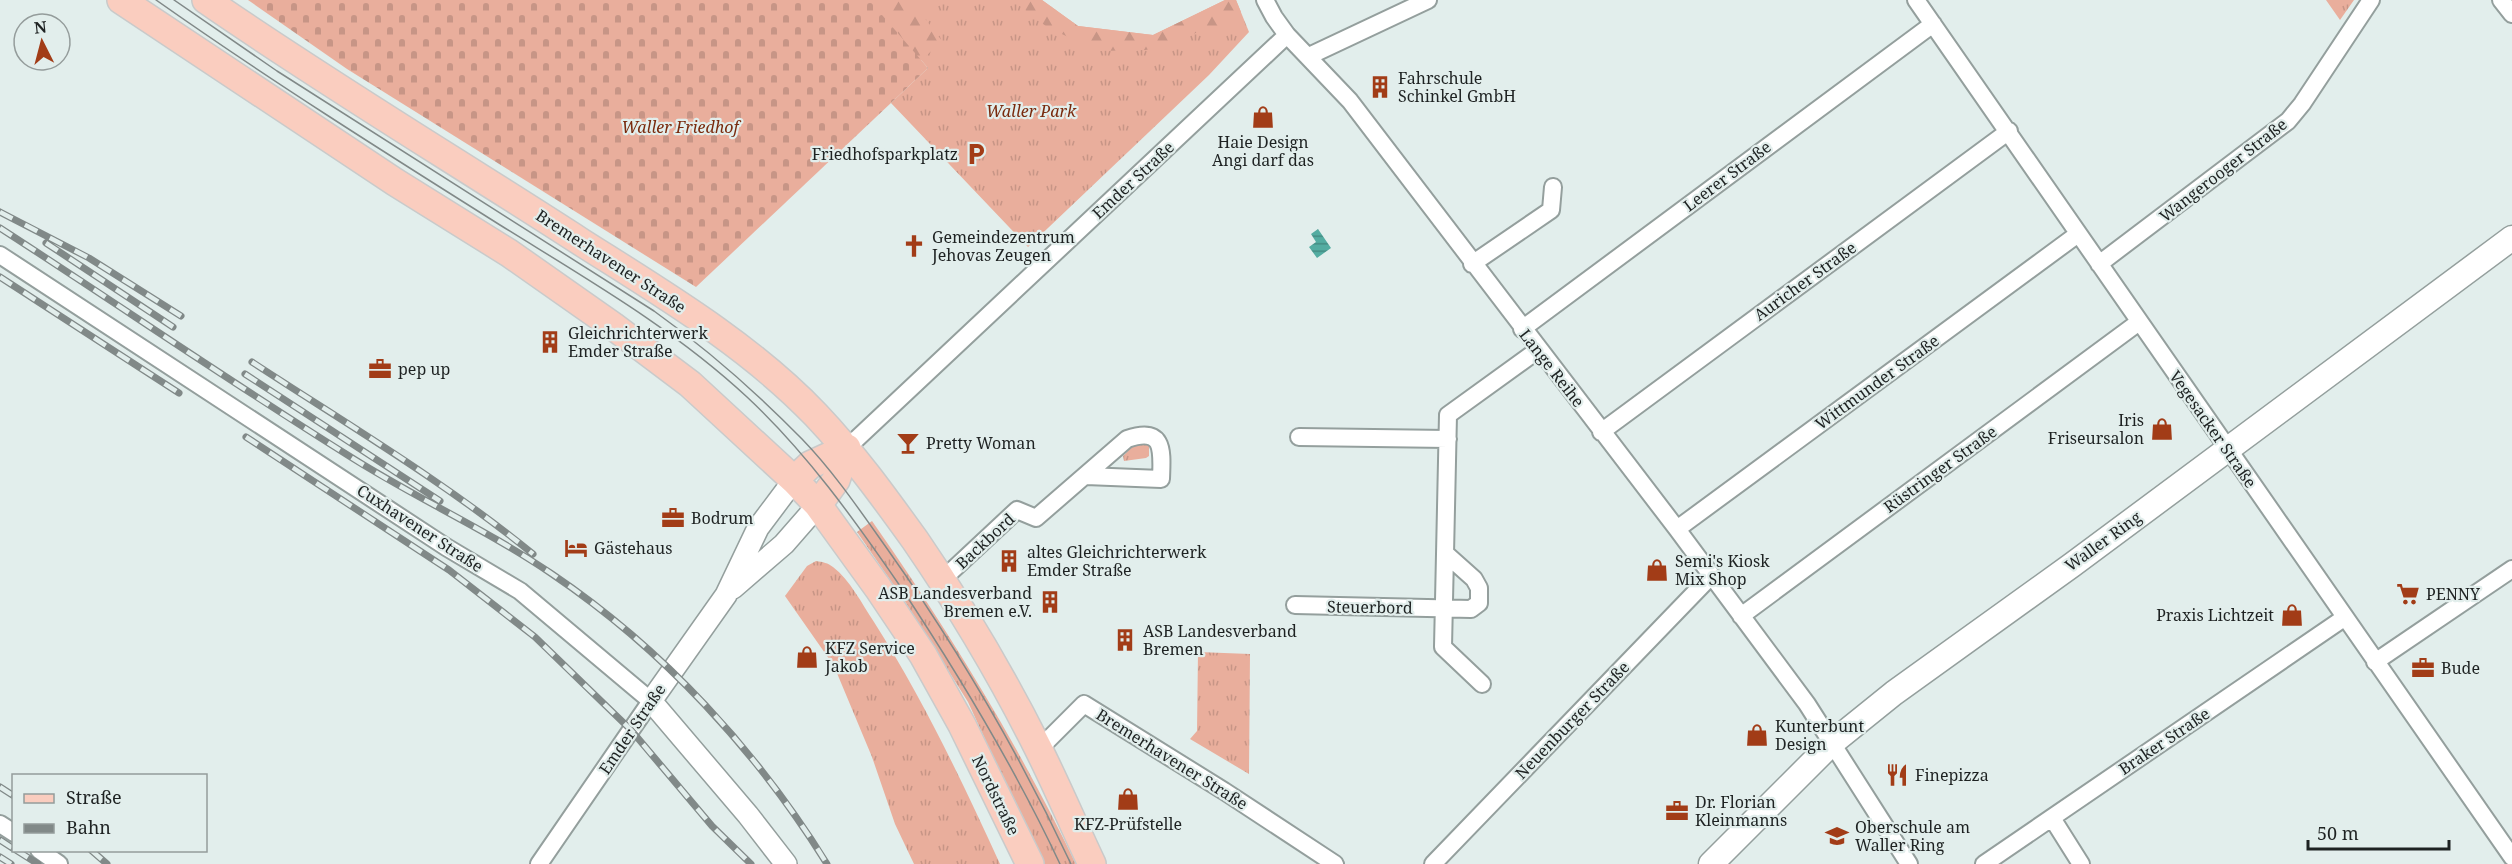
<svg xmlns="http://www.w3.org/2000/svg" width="2512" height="864" font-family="'Noto Serif',serif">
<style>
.grass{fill:url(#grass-tufts)}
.forest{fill:url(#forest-firs)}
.cemetery{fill:url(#cemetery-stones)}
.water{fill:url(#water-rules)}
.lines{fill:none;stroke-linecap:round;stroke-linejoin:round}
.minor-casing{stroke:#949f9d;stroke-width:20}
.tertiary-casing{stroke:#949f9d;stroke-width:24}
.secondary-casing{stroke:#949f9d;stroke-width:27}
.primary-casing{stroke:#c9caca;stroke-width:30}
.minor{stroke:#fff;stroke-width:16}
.tertiary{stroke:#fff;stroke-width:21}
.secondary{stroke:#fff;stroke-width:24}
.primary{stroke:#facdbf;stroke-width:27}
.tram{stroke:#818988;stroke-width:1.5}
.rail-casing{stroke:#818988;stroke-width:7}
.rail{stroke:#e2eeec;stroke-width:4.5;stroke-dasharray:14;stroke-linecap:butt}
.labels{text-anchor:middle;stroke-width:4.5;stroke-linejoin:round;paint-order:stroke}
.poi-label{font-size:16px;fill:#1e2222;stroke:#e2eeec;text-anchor:start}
.park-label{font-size:16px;font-style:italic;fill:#792a0d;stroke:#e2eeec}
.street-label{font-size:16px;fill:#1e2222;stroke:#e2eeec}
</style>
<defs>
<pattern id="grass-tufts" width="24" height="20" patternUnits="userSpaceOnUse" patternTransform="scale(1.5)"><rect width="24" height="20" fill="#e9ae9c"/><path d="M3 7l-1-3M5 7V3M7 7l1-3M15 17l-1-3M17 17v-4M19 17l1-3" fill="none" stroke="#c79586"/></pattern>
<pattern id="forest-firs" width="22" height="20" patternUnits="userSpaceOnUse" patternTransform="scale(1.5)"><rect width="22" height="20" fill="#e9ae9c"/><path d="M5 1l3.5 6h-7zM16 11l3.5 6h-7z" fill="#c79586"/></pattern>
<pattern id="cemetery-stones" width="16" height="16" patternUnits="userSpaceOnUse" patternTransform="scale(1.5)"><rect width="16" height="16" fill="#e9ae9c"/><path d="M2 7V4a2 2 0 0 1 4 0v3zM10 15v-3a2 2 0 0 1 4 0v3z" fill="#c79586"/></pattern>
<pattern id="water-rules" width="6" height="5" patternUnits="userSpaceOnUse" patternTransform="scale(1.5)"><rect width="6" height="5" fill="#53aca1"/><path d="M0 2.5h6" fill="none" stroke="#448c83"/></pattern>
</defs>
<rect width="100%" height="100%" fill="#e2eeec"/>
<!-- grass -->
<path class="grass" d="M869,0H1042L1078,26L1153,35L1225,0H1236L1249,32L1209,75L1028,247L891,103L928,68Z
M2326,0H2354L2340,20Z
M1138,441L1149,444V456L1146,458L1124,461L1123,456Z
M872,521C949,631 1018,744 1076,864H1042L968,702L904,600L857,532Z
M816,561C823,562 828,563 833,567C850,580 862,604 874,622C923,699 962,781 1000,864H914L895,824L872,757L834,666L785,596L807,566Z
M1198,652L1250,654L1249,774L1190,739L1197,731Z"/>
<!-- forest -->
<path class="forest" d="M850,0H911L942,41L911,70Z
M1012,0H1042L1078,26L1153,35L1225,0H1236L1241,12L1219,25L1146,50L1098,51L1047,27Z"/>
<!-- cemetery -->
<path class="cemetery" d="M248,0H869L928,68L696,287L347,69Z"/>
<!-- water -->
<path class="water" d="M1318,229L1331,248L1317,258L1309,247L1316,242L1311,234Z"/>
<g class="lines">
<!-- minor casing -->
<g class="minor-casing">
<path id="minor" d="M1265,0L1274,17L1287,35L1350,101L1677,529L1807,704L1909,864
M1916,0L2512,857
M2501,0L2512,14
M1309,56L1428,0
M0,255L446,547L520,591L651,701L539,864
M1472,264L1551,210L1553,187
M2099,264L2288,121L2302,104L2371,0
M1522,329L1933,24
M1601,432L2009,131
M1299,437L1448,439
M847,448L1287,35
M1677,529L2078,234
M942,580L1017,510L1036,518L1127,439C1165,426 1162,451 1161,479L1086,476
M1295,605L1471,609L1479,603V588L1474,579L1446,554
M1741,616L2139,322
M2375,662L2512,569
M1482,684L1443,647L1448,415L1538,350
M1039,749L1084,704L1224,791L1335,864
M2052,818L2081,864
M0,824L14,833
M39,850L59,864
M1433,864L1711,576
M1984,864L2344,618"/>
</g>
<!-- tertiary casing -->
<g class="tertiary-casing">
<path id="tertiary" d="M733,588L784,544L818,505
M786,864L748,815L651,701L726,595L758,528L794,480"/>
</g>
<!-- secondary casing -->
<g class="secondary-casing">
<path id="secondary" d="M1711,864L1832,743L1894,693L2072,565L2512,238"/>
</g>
<!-- primary casing -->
<g class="primary-casing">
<path id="primary" d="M121,0L395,182L509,253L613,326L690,384L794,480L818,505L878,588L923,655L962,725L1030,864
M206,0C329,85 456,161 581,242C663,294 749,345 816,415C853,454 884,497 915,540C961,607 1002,676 1038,748C1057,786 1074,826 1092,864
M794,480L810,465L847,448
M818,505L836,480L847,448"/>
</g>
<!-- minor -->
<use href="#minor" class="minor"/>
<!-- tertiary -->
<use href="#tertiary" class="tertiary"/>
<!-- secondary -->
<use href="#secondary" class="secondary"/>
<!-- primary -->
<use href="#primary" class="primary"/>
<!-- tram -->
<path class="tram" d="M156,0C268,79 384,152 500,225C585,278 673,328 747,397C806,452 854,519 900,586C959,675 1015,768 1060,864
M174,0L277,71L654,311C707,349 756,392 802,439C834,472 861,512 888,550C958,649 1020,755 1071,864"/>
<!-- rail casing -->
<g class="rail-casing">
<path id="rail" d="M0,212L89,258L181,316
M0,228C116,303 229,381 346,454C413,497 486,529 552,574C663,649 757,751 827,864
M46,243L173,327
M0,277L179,393
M252,362C347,424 445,482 533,554
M245,374L440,501
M246,437L449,570L535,637L631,730L712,826L751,864
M0,787L14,796
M0,840L14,849
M16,850L38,864
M91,850L107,864
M0,857L11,864"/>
</g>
<!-- rail -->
<use href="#rail" class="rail"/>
</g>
<!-- icons -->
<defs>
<g id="building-bare" transform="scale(1.8)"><path d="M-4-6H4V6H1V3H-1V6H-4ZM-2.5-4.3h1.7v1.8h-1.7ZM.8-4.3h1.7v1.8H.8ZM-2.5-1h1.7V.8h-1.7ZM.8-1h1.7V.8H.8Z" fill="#a23c17" stroke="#e2eeec" stroke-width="2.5" paint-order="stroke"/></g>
<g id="shop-bare" transform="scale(1.8)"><path d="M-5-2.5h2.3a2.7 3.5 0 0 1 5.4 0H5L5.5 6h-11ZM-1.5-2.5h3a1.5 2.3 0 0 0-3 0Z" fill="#a23c17" stroke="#e2eeec" stroke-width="2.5" paint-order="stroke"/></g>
<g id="parking-bare" transform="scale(1.8)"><path d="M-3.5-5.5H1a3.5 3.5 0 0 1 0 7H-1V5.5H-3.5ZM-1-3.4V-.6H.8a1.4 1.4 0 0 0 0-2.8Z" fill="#a23c17" stroke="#e2eeec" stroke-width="2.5" paint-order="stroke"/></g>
<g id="church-bare" transform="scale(1.8)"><path d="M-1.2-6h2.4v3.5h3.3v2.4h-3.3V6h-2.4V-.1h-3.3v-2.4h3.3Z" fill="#a23c17" stroke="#e2eeec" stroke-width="2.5" paint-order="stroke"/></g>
<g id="office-bare" transform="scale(1.8)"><path d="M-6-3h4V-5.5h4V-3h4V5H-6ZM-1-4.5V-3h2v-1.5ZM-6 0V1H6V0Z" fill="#a23c17" stroke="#e2eeec" stroke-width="2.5" paint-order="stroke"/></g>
<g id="bar-bare" transform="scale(1.8)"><path d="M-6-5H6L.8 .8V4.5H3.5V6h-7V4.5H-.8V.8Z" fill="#a23c17" stroke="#e2eeec" stroke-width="2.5" paint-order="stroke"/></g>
<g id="hotel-bare" transform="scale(1.8)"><path d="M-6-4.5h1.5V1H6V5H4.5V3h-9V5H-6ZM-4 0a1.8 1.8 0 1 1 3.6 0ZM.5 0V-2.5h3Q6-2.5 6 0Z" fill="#a23c17" stroke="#e2eeec" stroke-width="2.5" paint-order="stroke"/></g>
<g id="supermarket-bare" transform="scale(1.8)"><path d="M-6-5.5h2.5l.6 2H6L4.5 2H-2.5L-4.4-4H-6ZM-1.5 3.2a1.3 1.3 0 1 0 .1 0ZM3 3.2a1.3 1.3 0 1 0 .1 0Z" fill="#a23c17" stroke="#e2eeec" stroke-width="2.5" paint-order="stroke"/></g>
<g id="restaurant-bare" transform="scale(1.8)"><path d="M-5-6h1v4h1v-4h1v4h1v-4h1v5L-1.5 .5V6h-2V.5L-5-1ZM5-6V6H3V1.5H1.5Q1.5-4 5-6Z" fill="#a23c17" stroke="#e2eeec" stroke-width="2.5" paint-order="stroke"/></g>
<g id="school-bare" transform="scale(1.8)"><path d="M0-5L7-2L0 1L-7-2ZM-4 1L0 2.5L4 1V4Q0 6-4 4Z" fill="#a23c17" stroke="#e2eeec" stroke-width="2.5" paint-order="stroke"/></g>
</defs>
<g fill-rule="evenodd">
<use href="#building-bare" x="1380" y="87"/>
<use href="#shop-bare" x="1263" y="117"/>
<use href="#parking-bare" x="976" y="154"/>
<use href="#church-bare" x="914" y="246"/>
<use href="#building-bare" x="550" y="342"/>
<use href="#office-bare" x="380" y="369"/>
<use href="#shop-bare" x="2162" y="429"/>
<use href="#bar-bare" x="908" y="443"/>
<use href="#office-bare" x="673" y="518"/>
<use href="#hotel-bare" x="576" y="548"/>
<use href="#building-bare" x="1009" y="561"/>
<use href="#shop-bare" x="1657" y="570"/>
<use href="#supermarket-bare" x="2408" y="594"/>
<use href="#building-bare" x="1050" y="602"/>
<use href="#shop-bare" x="2292" y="615"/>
<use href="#building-bare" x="1125" y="640"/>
<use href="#shop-bare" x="807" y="657"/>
<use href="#office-bare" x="2423" y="668"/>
<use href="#shop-bare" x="1757" y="735"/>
<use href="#restaurant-bare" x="1897" y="775"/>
<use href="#shop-bare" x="1128" y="799"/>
<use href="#office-bare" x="1677" y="811"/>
<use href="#school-bare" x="1837" y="836"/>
</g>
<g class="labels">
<!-- poi labels -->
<g class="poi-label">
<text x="1398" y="84">Fahrschule<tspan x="1398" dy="18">Schinkel GmbH</tspan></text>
<text x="1263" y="148" text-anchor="middle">Haie Design<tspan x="1263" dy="18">Angi darf das</tspan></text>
<text x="958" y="160" text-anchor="end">Friedhofsparkplatz</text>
<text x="932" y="243">Gemeindezentrum<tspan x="932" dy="18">Jehovas Zeugen</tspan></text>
<text x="568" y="339">Gleichrichterwerk<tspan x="568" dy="18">Emder Straße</tspan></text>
<text x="398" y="375">pep up</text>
<text x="2144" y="426" text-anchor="end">Iris<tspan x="2144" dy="18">Friseursalon</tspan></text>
<text x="926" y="449">Pretty Woman</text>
<text x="691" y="524">Bodrum</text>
<text x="594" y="554">Gästehaus</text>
<text x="1027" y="558">altes Gleichrichterwerk<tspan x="1027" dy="18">Emder Straße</tspan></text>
<text x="1675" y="567">Semi's Kiosk<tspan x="1675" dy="18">Mix Shop</tspan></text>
<text x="1032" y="599" text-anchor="end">ASB Landesverband<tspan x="1032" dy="18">Bremen e.V.</tspan></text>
<text x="2426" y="600">PENNY</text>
<text x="2274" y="621" text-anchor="end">Praxis Lichtzeit</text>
<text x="1143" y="637">ASB Landesverband<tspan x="1143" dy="18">Bremen</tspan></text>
<text x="825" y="654">KFZ Service<tspan x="825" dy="18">Jakob</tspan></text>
<text x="2441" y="674">Bude</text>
<text x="1775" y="732">Kunterbunt<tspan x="1775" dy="18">Design</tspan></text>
<text x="1915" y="781">Finepizza</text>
<text x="1695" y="808">Dr. Florian<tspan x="1695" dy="18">Kleinmanns</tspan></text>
<text x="1128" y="830" text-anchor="middle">KFZ-Prüfstelle</text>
<text x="1855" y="833">Oberschule am<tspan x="1855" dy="18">Waller Ring</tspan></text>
</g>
<!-- park labels -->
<g class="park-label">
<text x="1031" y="117">Waller Park</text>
<text x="680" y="133">Waller Friedhof</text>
</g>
<!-- street labels -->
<g class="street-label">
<text transform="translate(2223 170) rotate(-38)" y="6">Wangerooger Straße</text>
<text transform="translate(1727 176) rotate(-37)" y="6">Leerer Straße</text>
<text transform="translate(1133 180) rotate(-43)" y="6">Emder Straße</text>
<text transform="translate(611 261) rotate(33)" y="6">Bremerhavener Straße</text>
<text transform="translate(1805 281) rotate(-36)" y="6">Auricher Straße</text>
<text transform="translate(1552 368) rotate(52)" y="6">Lange Reihe</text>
<text transform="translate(1877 382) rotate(-36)" y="6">Wittmunder Straße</text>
<text transform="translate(2213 429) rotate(55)" y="6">Vegesacker Straße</text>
<text transform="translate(1940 469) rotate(-36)" y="6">Rüstringer Straße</text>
<text transform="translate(420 528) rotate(33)" y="6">Cuxhavener Straße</text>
<text transform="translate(985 541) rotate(-43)" y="6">Backbord</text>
<text transform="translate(2103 541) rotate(-36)" y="6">Waller Ring</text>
<text transform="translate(1370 607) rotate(1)" y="6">Steuerbord</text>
<text transform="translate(1572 720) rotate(-46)" y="6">Neuenburger Straße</text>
<text transform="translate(632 729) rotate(-56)" y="6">Emder Straße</text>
<text transform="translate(2164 741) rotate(-34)" y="6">Braker Straße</text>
<text transform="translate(1172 759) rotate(32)" y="6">Bremerhavener Straße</text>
<text transform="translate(996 795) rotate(64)" y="6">Nordstraße</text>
</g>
</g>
<!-- legend -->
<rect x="12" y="774" width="195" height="78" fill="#e2eeec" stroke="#949c9b" stroke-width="1.5"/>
<rect x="24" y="794" width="30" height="9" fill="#facdbf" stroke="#949c9b" stroke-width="1.5"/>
<text x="66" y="804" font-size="18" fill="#1e2222">Straße</text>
<rect x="24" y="824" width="30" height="9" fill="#818988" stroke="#949c9b" stroke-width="1.5"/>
<text x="66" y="834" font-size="18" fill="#1e2222">Bahn</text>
<!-- north arrow -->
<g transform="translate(42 42) rotate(354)"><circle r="28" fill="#e2eeec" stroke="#949c9b" stroke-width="1.5"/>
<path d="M0-4.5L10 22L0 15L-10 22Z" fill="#a23c17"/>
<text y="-9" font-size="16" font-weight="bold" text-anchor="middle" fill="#1e2222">N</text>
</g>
<!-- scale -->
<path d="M2308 840v9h141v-9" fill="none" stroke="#1e2222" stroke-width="3"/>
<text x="2317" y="840" font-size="18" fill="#1e2222" stroke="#e2eeec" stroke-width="4.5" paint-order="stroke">50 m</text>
</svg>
